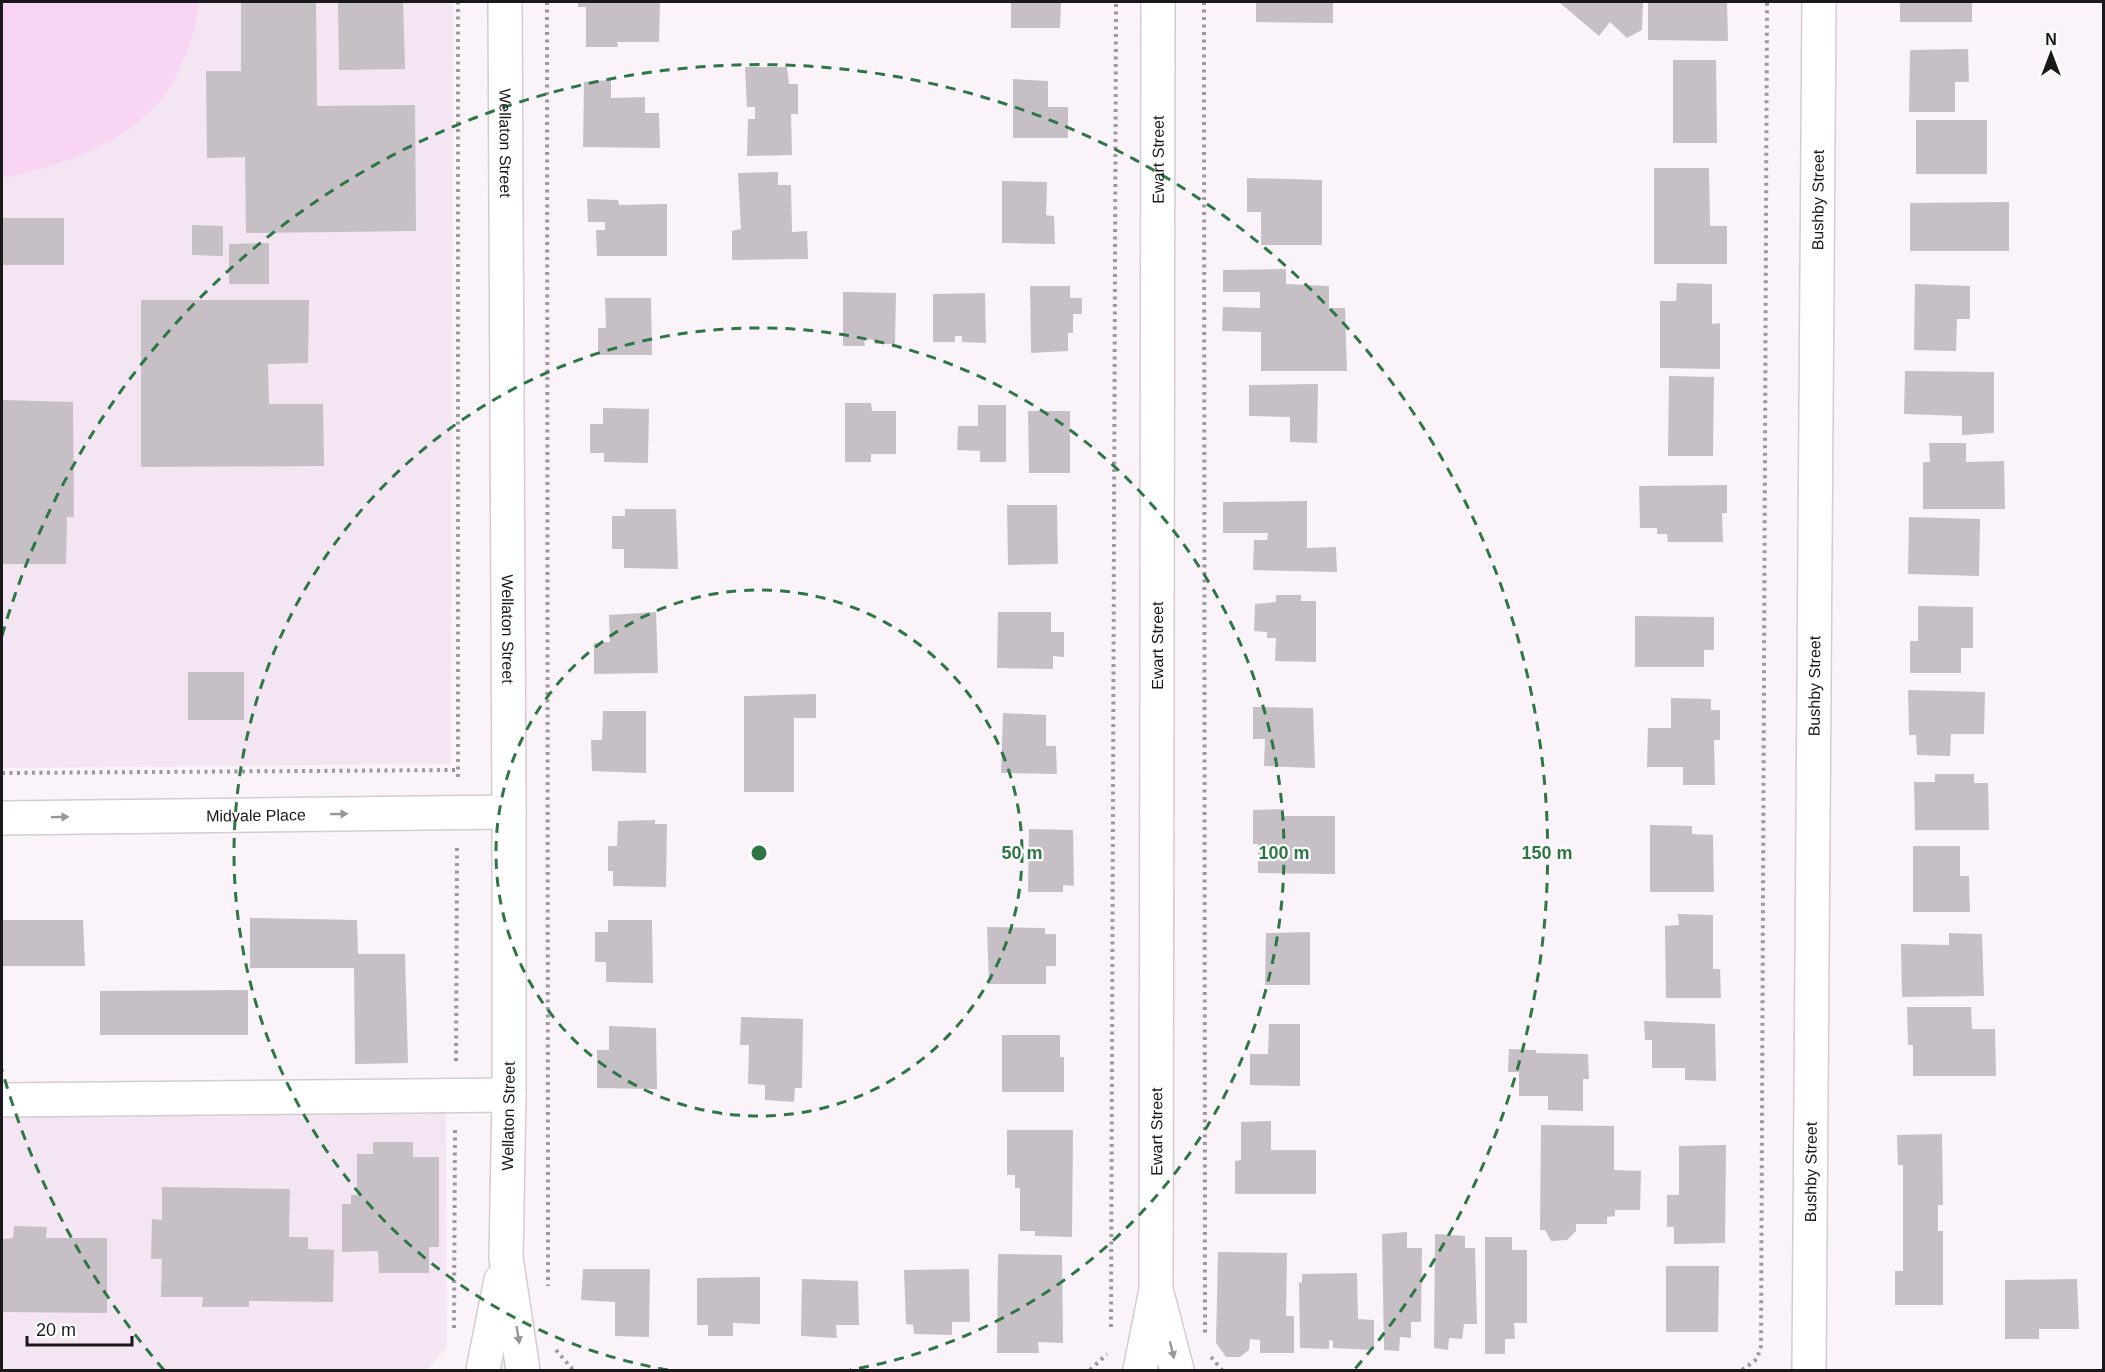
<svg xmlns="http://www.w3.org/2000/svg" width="2105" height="1372" font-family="Arial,sans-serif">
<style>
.built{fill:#f3e5f1}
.green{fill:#f8d5f3}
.building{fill:#c6bfc5}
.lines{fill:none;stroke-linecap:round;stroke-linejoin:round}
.minor-casing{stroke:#d3ccd2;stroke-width:36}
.path{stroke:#9e989e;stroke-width:4;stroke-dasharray:3 4.5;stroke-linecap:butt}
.minor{stroke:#fff;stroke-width:33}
.oneway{fill:#989798}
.ring{fill:none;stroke:#2e7745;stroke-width:3;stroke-dasharray:10 8}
.labels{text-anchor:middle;stroke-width:4.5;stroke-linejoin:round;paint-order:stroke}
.street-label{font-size:16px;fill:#1b181b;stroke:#fff}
.centre{fill:#2e7745;stroke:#fff;stroke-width:3}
.ring-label{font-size:18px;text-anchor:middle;font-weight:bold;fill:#2e7745;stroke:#fff;stroke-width:4.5;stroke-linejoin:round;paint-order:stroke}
</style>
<rect width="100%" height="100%" fill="#fbf3fa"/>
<!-- built -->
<path class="built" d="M2,2H453L451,764L2,768Z
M446,1109L447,1347L427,1370H2V1111Z"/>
<!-- green -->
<path class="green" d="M2,2H199C198,18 193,35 187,51C181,66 174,83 164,96C126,144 60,167 2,178Z"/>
<!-- building -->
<path class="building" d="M241,2H316L317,106L415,105L416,231L246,233L245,157L207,158L206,71H241Z
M338,2H403L405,69L339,70Z
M578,2H660L659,42H617L618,47H586V7H578Z
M1011,2H1061L1060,28H1011Z
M1256,2H1333V23L1256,22Z
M1559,2H1643L1642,30L1627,38L1610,22L1599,36Z
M1648,2H1727L1728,41L1648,40Z
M1900,2H1972V22H1900Z
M1968,49L1969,82H1955V112H1909L1910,50Z
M1673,60H1716L1717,143H1673Z
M745,67H787L789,84H798V114H791L792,155L747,156L748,119H755V107H747Z
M1013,79L1048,81V107H1068V138H1013Z
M611,80V98L645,97V113H659L660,148L583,147L584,82Z
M1916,120H1987V174H1916Z
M1654,168H1709L1710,226H1727V264H1654Z
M778,172V185H791L792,232L807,231L808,259L732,260V231L741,229L738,173Z
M1247,178L1322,180V245H1261V212H1247Z
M1002,181L1047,182L1046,215L1054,216L1055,244L1002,243Z
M587,199L618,200L619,205L667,204V256H597L596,230H605V222H588Z
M2009,202V251H1910V203Z
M2,218H64V265H2Z
M192,225L223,226V256L192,255Z
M269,243V284H229V244Z
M1286,269V284L1329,286V308H1345L1347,371H1261V332L1222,331L1223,307L1260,308V292H1223V270Z
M1677,283L1712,284V324L1720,323V369L1660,368V301H1676Z
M1915,284L1970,286V319H1957L1956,351L1914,350Z
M1030,286H1070V298H1082V314H1073V333H1068V351L1031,353Z
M843,292L896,293L895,344H875V340L864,339L865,346H843Z
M985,293L986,343L962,342V336H955V342H933V294Z
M605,298H651L652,355H598V328H606Z
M141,300H309L308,363L268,364L269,404H323L324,466L141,467Z
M1905,371L1994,372V433L1962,435V416L1904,414Z
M1669,376L1714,377L1713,456H1668Z
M1318,384L1317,443L1290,442V417L1249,416V385Z
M2,400L73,402L74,517H67L66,564H2Z
M845,403H871L872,411H896V454H871V462H845Z
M978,405H1006V462H980V451L957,450L958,426H978Z
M603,408L649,409L648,463L604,462V453H590V424H603Z
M1028,411H1070V473H1029Z
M1929,443H1966V462L2004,461L2005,509H1923V462H1930Z
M1727,485V513H1722L1723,542H1668L1667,534H1657V528H1640L1639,486Z
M1307,501V548L1336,547L1337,572L1253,570L1254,540H1267L1268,533H1223V502Z
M1007,505H1057L1058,564L1008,565Z
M625,509H676L678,569L624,568V549H612V516H625Z
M1909,517L1980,519L1979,576L1908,574Z
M1276,595H1301V601H1316V662L1275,661L1276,638H1267V632L1254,631L1255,604L1276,602Z
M1918,606L1973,607V648H1961V673H1910V641H1918Z
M656,612L658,673L594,674V643L610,642L609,615Z
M998,612H1051V632H1064V657L1053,656V669L997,668Z
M1635,616L1714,617V650H1704V667H1635Z
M188,672H244V720H188Z
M1908,690L1985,692L1984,734H1951L1950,756L1917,755L1916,735H1909Z
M816,694V718H794V792H744V696Z
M1671,698L1711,699V710H1720V740H1714L1715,785H1683V767H1647L1648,728H1671Z
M1253,707L1313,708L1315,768L1264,766L1265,739H1253Z
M603,711H646V773L592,771L591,740H602Z
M1003,713L1046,715V746H1056L1057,774L1001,773Z
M1935,774H1974V783H1988L1989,830H1915L1914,782H1935Z
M1284,809V816H1335V874L1258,873V844H1253V810Z
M655,820V824H667L666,887L613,886V871H608V846H617L618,821Z
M1650,825L1692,826V834L1713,835L1714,892H1650Z
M1029,829L1073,830L1074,886L1063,885V892H1028Z
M1913,846H1960V876H1969L1970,912H1913Z
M1678,914L1713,915V969H1720L1721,998H1666L1665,926L1679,925Z
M250,918L357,920L358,954H405L408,1063L355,1064L354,968H250Z
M2,920H83L85,966H2Z
M608,920H652L653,983L606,982V962H595V932H608Z
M987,927L1045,928V934H1056V966H1046V984H989Z
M1310,932V985H1265L1266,933Z
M1949,933L1982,934L1984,996L1902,997L1901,944L1949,945Z
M248,990V1035H100V991Z
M1907,1007H1971L1972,1029H1995L1996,1076H1913V1045H1908Z
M741,1017L803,1019L802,1088H795L794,1102L765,1100V1085L748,1084L749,1045H740Z
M1644,1021L1715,1024L1716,1081L1685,1080V1068H1652V1040H1645Z
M1269,1024H1300V1086L1250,1085V1054H1268Z
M609,1026L656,1028L657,1089L597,1088V1050H609Z
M1002,1035H1060V1057H1064V1092H1002Z
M1509,1049L1536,1050V1053L1588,1054L1589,1079H1583V1111L1548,1110V1096H1519V1072H1508Z
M1271,1121V1150H1316V1194H1235V1161L1241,1160V1122Z
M1541,1125L1614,1126V1170L1641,1171L1640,1210H1615V1216L1607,1217V1224H1576V1231L1567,1240L1551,1241L1545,1230H1540Z
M1007,1130H1073L1072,1237L1035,1236V1231H1020V1188H1015V1175H1007Z
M1942,1134L1943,1205H1938V1231H1943V1305H1895V1271H1903V1165H1898L1897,1135Z
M373,1142H413V1157H439V1247H429V1273H379L378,1251L342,1252V1204H351V1195H357V1154H373Z
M1726,1145L1725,1243L1674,1244V1227H1667V1195H1679V1146Z
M162,1187L290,1189L289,1237H308V1249L334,1250L333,1302L249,1301V1307H202L203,1297H161L162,1259H151L152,1219L162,1220Z
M14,1226L47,1227L46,1238H107V1313L2,1312V1239L13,1238Z
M1407,1232V1248H1422L1421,1322H1411V1338L1400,1337L1399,1351L1384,1350L1382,1234Z
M1435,1234L1465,1236V1248H1475L1477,1324H1464L1462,1339L1449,1338L1448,1350L1434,1348Z
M1485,1237H1512V1250H1527V1323H1514L1515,1339H1505V1354H1485Z
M1218,1252L1287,1253L1286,1316H1294V1353H1260V1340L1250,1339L1249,1350L1240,1357H1226L1216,1343Z
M998,1254L1062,1255L1063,1343L1038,1342L1039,1353H997Z
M1666,1266H1719L1718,1332H1666Z
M583,1269H650L649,1337L615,1336V1302L581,1300Z
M969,1269L970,1322H952V1335L914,1334L913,1325L906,1324L904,1270Z
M1357,1273L1358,1319L1374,1320V1350L1333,1348V1341L1329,1340V1349L1300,1348L1299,1282L1302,1283V1274Z
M760,1277V1324L733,1323V1336H708V1325H697V1278Z
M802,1279L858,1281L859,1325H836L837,1338L801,1336Z
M2077,1279L2079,1329H2039V1339H2005V1280Z"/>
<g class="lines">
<!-- minor casing -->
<g class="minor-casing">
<g id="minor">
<path id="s1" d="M505,2L509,812V1095L506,1258L523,1370"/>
<path id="s2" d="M2,818L509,812"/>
<path d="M2,1100L509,1095"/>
<path d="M1158,1297L1177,1370"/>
<path d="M483,1370L501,1280"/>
<path id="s3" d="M1140,1370L1156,1290L1158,2"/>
<path id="s4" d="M1809,1370L1819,2"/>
</g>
</g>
<!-- path -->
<path class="path" d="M547,2L548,1286
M1204,2L1205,1334
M2,773L458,770
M458,777V2
M456,1061L457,846
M1111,1327L1116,2
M454,1328L455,1128
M556,1350L573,1370
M1211,1357L1222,1370
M1090,1370L1107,1354
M1742,1370L1757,1359L1761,1346L1767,2"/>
<!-- minor -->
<use href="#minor" class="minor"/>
</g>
<!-- one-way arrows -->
<defs><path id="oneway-solid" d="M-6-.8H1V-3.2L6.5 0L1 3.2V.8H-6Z" transform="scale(1.5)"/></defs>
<g class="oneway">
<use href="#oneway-solid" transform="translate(339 814) rotate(-1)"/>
<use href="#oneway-solid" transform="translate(60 817) rotate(-1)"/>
<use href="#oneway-solid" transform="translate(518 1335) rotate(81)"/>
<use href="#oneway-solid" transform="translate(1172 1350) rotate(76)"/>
</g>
<!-- distance rings -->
<g class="ring">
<circle cx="759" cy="853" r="263"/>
<path d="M668 1370A525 525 0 1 1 850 1370"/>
<path d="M164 1370A788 788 0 0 1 2 1070M2 636A788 788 0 1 1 1354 1370"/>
</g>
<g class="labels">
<!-- street labels -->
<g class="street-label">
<text dy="6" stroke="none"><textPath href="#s1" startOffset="141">Wellaton Street</textPath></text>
<text dy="6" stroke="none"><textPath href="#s3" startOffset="1212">Ewart Street</textPath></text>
<text dy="6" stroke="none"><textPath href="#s4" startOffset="1170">Bushby Street</textPath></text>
<text dy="6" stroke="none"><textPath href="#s1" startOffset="627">Wellaton Street</textPath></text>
<text dy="6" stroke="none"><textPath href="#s3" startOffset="726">Ewart Street</textPath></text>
<text dy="6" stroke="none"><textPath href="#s4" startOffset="684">Bushby Street</textPath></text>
<text dy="6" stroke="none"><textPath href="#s2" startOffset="254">Midvale Place</textPath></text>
<text transform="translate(508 1116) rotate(-89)" y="6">Wellaton Street</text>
<text dy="6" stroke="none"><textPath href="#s3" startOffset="240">Ewart Street</textPath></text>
<text dy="6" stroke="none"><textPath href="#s4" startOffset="198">Bushby Street</textPath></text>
</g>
</g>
<circle cx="759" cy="853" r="9" class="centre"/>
<g class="ring-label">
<text x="1022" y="859">50 m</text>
<text x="1284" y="859">100 m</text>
<text x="1547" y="859">150 m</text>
</g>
<!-- border -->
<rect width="2105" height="1372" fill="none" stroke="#1b181b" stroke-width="6"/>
<!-- north arrow -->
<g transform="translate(2051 54)" stroke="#ffffff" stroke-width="4.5" paint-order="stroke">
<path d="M0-4.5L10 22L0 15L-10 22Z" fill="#1b181b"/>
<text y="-9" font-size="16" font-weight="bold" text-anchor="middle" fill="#1b181b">N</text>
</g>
<!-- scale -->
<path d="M27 1336v9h105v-9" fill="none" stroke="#1b181b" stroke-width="3"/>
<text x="36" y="1336" font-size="18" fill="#1b181b" stroke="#ffffff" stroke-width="4.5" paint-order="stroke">20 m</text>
</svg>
